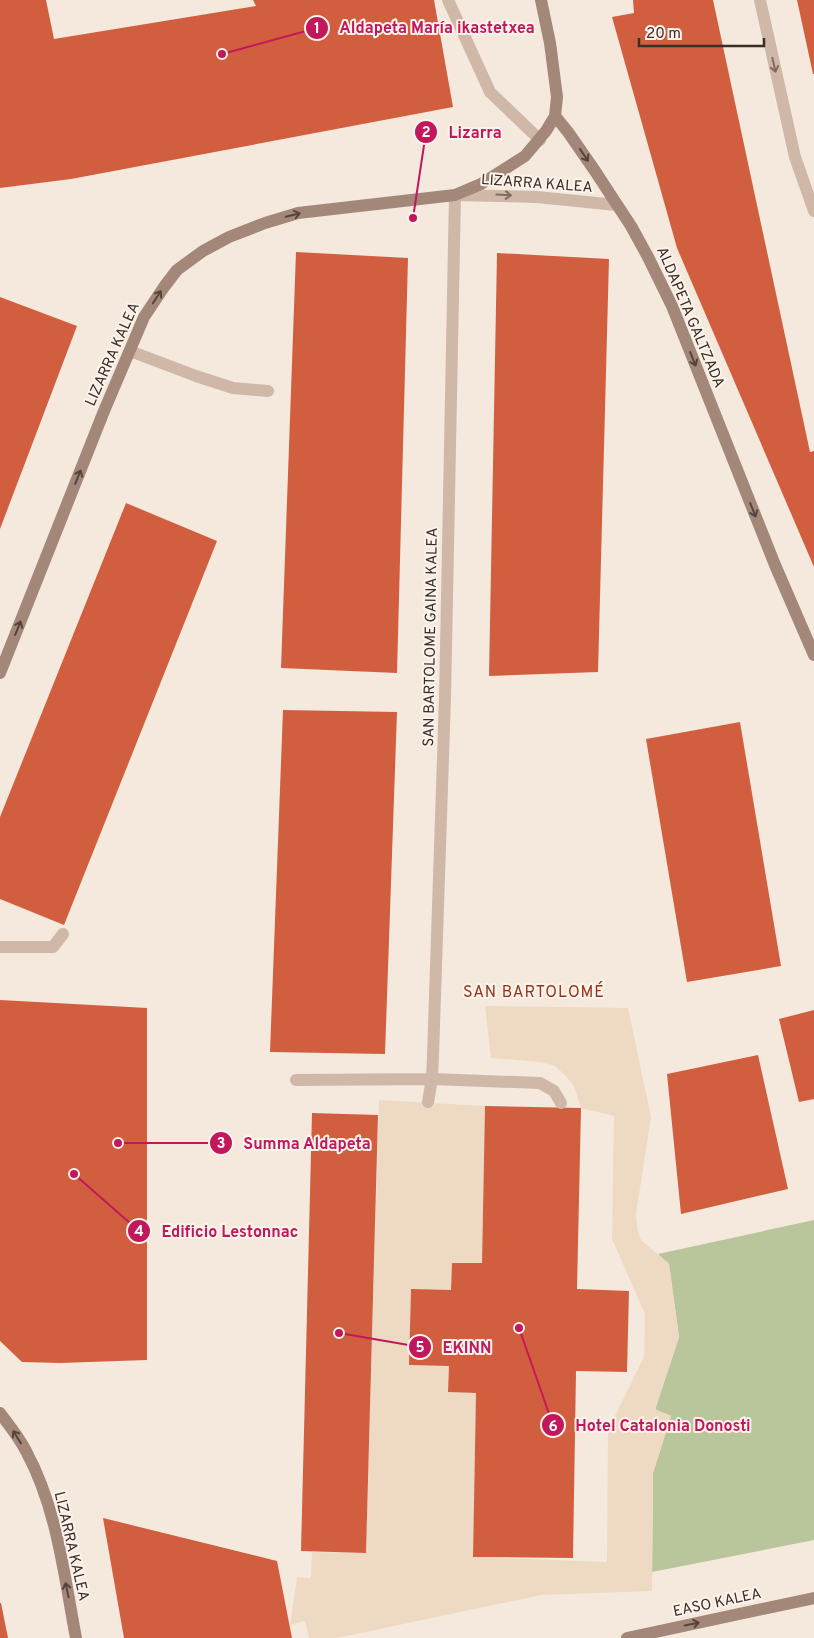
<svg xmlns="http://www.w3.org/2000/svg" width="814" height="1638" font-family="Overpass,sans-serif">
<style>
.green{fill:#b9c69b}
.plaza{fill:#eedac3}
.building{fill:#d15f3f}
.lines{fill:none;stroke-linecap:round;stroke-linejoin:round}
.lane{stroke:#cfb8a8;stroke-width:12}
.street{stroke:#cfb8a8;stroke-width:12}
.secondary{stroke:#a38778;stroke-width:12}
.oneway{stroke:#7e6c62}
.oneway2{stroke:#55443d}
.labels{text-anchor:middle;stroke-width:4;stroke-linejoin:round;paint-order:stroke}
.street-label{font-size:15px;fill:#3b2e29;stroke:#fcf3eb}
.neighbourhood-label{font-size:16px;letter-spacing:1px;fill:#923319;stroke:#fcf3eb}
.leader{fill:none;stroke:#c2185b;stroke-width:2}
.callout-dot{fill:#c2185b;stroke:#fcf3eb;stroke-width:2}
.mark-label{font-size:15px;text-anchor:middle;font-weight:bold;fill:#fff}
.callout-label{font-size:16px;text-anchor:middle;font-weight:bold;fill:#c2185b;stroke:#fcf3eb;stroke-width:4;stroke-linejoin:round;paint-order:stroke}
</style>
<rect width="100%" height="100%" fill="#f5e9dd"/>
<!-- green -->
<path class="green" d="M814,1220V1540L652,1572L653,1473L671,1416L655,1410L679,1337L669,1264L658,1254Z"/>
<!-- plaza -->
<path class="plaza" d="M485,1006L628,1008L651,1117L636,1214L638,1232L641,1240L669,1264L679,1337L655,1409L671,1416L653,1473L652,1591L541,1595L337,1638H309L305,1621L290,1625L297,1577L311,1578L312,1552L366,1553L379,1100L485,1106L482,1263H452L451,1290H411L409,1365L449,1366L448,1392L476,1393L473,1557L607,1562L608,1430L644,1357L645,1314L612,1239L614,1116L581,1108L574,1086L565,1075L555,1066L541,1062L491,1058Z"/>
<!-- building -->
<path class="building" d="M0,0H46L54,39L256,6L253,0H434L453,107L71,179L0,188Z
M633,0H713L810,452L814,451V567L677,248L612,17L634,13Z
M797,0H814V74H813Z
M296,252L408,258L397,673L281,668Z
M497,253L609,259L598,672L489,676Z
M0,297L77,326L0,529Z
M126,503L217,541L64,925L0,899V817Z
M283,710L397,712L385,1054L270,1052Z
M740,722L781,966L687,982L646,739Z
M0,1000L147,1008V1360L60,1363L22,1362L0,1341Z
M814,1010V1099L799,1102L779,1019Z
M758,1055L788,1189L681,1214L667,1074Z
M485,1106L581,1108L577,1289L629,1291L627,1372L576,1371L573,1558L473,1557L476,1393L448,1392L449,1366L409,1365L411,1289L451,1290L452,1263H482Z
M312,1113L378,1115L366,1553L301,1551Z
M103,1518L277,1561L292,1638H124Z
M0,1603H1L8,1638H0Z"/>
<g class="lines">
<!-- lane -->
<path class="lane" d="M448,0L490,92L540,140
M130,351L196,376L233,388L268,391
M0,947H53L63,934
M432,1079L540,1083L554,1091L561,1103"/>
<!-- street -->
<path class="street" d="M760,0L795,157L814,211
M296,1080L432,1079
M428,1102L432,1079L433,1056L445,698L455,195L537,197L616,205"/>
<!-- secondary -->
<path class="secondary" d="M555,116L568,132L595,171L631,226L648,257L672,306L775,565L814,655
M0,673L104,411L144,317L164,287L177,270L203,251L229,237L265,223L298,213L455,195L481,184L525,156L546,131L555,116L557,97L550,43L541,0
M0,1413C9,1425 19,1437 26,1451C57,1508 64,1575 76,1638
M627,1638L814,1598"/>
</g>
<!-- one-way arrows -->
<defs><path id="oneway-shaft" d="M-6 0H5M1.5-3L5.5 0L1.5 3" fill="none" stroke-width="1.6" stroke-linecap="round" stroke-linejoin="round" transform="scale(1.25)"/></defs>
<g class="oneway">
<use href="#oneway-shaft" transform="translate(774 65) rotate(77)"/>
<use href="#oneway-shaft" transform="translate(504 195) rotate(3)"/>
</g>
<g class="oneway2">
<use href="#oneway-shaft" transform="translate(584 155) rotate(56)"/>
<use href="#oneway-shaft" transform="translate(293 215) rotate(-14)"/>
<use href="#oneway-shaft" transform="translate(157 297) rotate(-57)"/>
<use href="#oneway-shaft" transform="translate(693 359) rotate(68)"/>
<use href="#oneway-shaft" transform="translate(78 477) rotate(-68)"/>
<use href="#oneway-shaft" transform="translate(753 510) rotate(68)"/>
<use href="#oneway-shaft" transform="translate(18 628) rotate(-68)"/>
<use href="#oneway-shaft" transform="translate(17 1437) rotate(-122)"/>
<use href="#oneway-shaft" transform="translate(67 1590) rotate(-102)"/>
<use href="#oneway-shaft" transform="translate(692 1624) rotate(-12)"/>
</g>
<g class="labels">
<!-- street labels -->
<g class="street-label">
<text transform="translate(537 183) rotate(4)" y="5">LIZARRA KALEA</text>
<text transform="translate(691 317) rotate(67)" y="5">ALDAPETA GALTZADA</text>
<text transform="translate(112 354) rotate(-66)" y="5">LIZARRA KALEA</text>
<text transform="translate(430 637) rotate(-89)" y="5">SAN BARTOLOME GAINA KALEA</text>
<text transform="translate(72 1546) rotate(77)" y="5">LIZARRA KALEA</text>
<text transform="translate(717 1602) rotate(-12)" y="5">EASO KALEA</text>
</g>
<!-- neighbourhood labels -->
<g class="neighbourhood-label">
<text x="534" y="997">SAN BARTOLOMÉ</text>
</g>
</g>
<!-- callouts -->
<path class="leader" d="M222 54L317 28M413 218L426 132M118 1143L221 1143M74 1174L139 1231M339 1333L420 1347M519 1328L553 1425"/>
<g class="callout-dot">
<circle cx="222" cy="54" r="5"/>
<circle cx="413" cy="218" r="5"/>
<circle cx="118" cy="1143" r="5"/>
<circle cx="74" cy="1174" r="5"/>
<circle cx="339" cy="1333" r="5"/>
<circle cx="519" cy="1328" r="5"/>
<circle cx="317" cy="28" r="12"/>
<circle cx="426" cy="132" r="12"/>
<circle cx="221" cy="1143" r="12"/>
<circle cx="139" cy="1231" r="12"/>
<circle cx="420" cy="1347" r="12"/>
<circle cx="553" cy="1425" r="12"/>
</g>
<g class="mark-label">
<text x="317" y="33">1</text>
<text x="426" y="137">2</text>
<text x="221" y="1148">3</text>
<text x="139" y="1236">4</text>
<text x="420" y="1352">5</text>
<text x="553" y="1431">6</text>
</g>
<g class="callout-label">
<text x="437" y="33">Aldapeta María ikastetxea</text>
<text x="475" y="138">Lizarra</text>
<text x="307" y="1149">Summa Aldapeta</text>
<text x="230" y="1237">Edificio Lestonnac</text>
<text x="467" y="1353">EKINN</text>
<text x="663" y="1431">Hotel Catalonia Donosti</text>
</g>
<!-- scale -->
<path d="M639 38v8h125v-8" fill="none" stroke="#3b2e29" stroke-width="2.5"/>
<text x="646" y="38" font-size="15" fill="#3b2e29" stroke="#fcf3eb" stroke-width="4" paint-order="stroke">20 m</text>
</svg>
